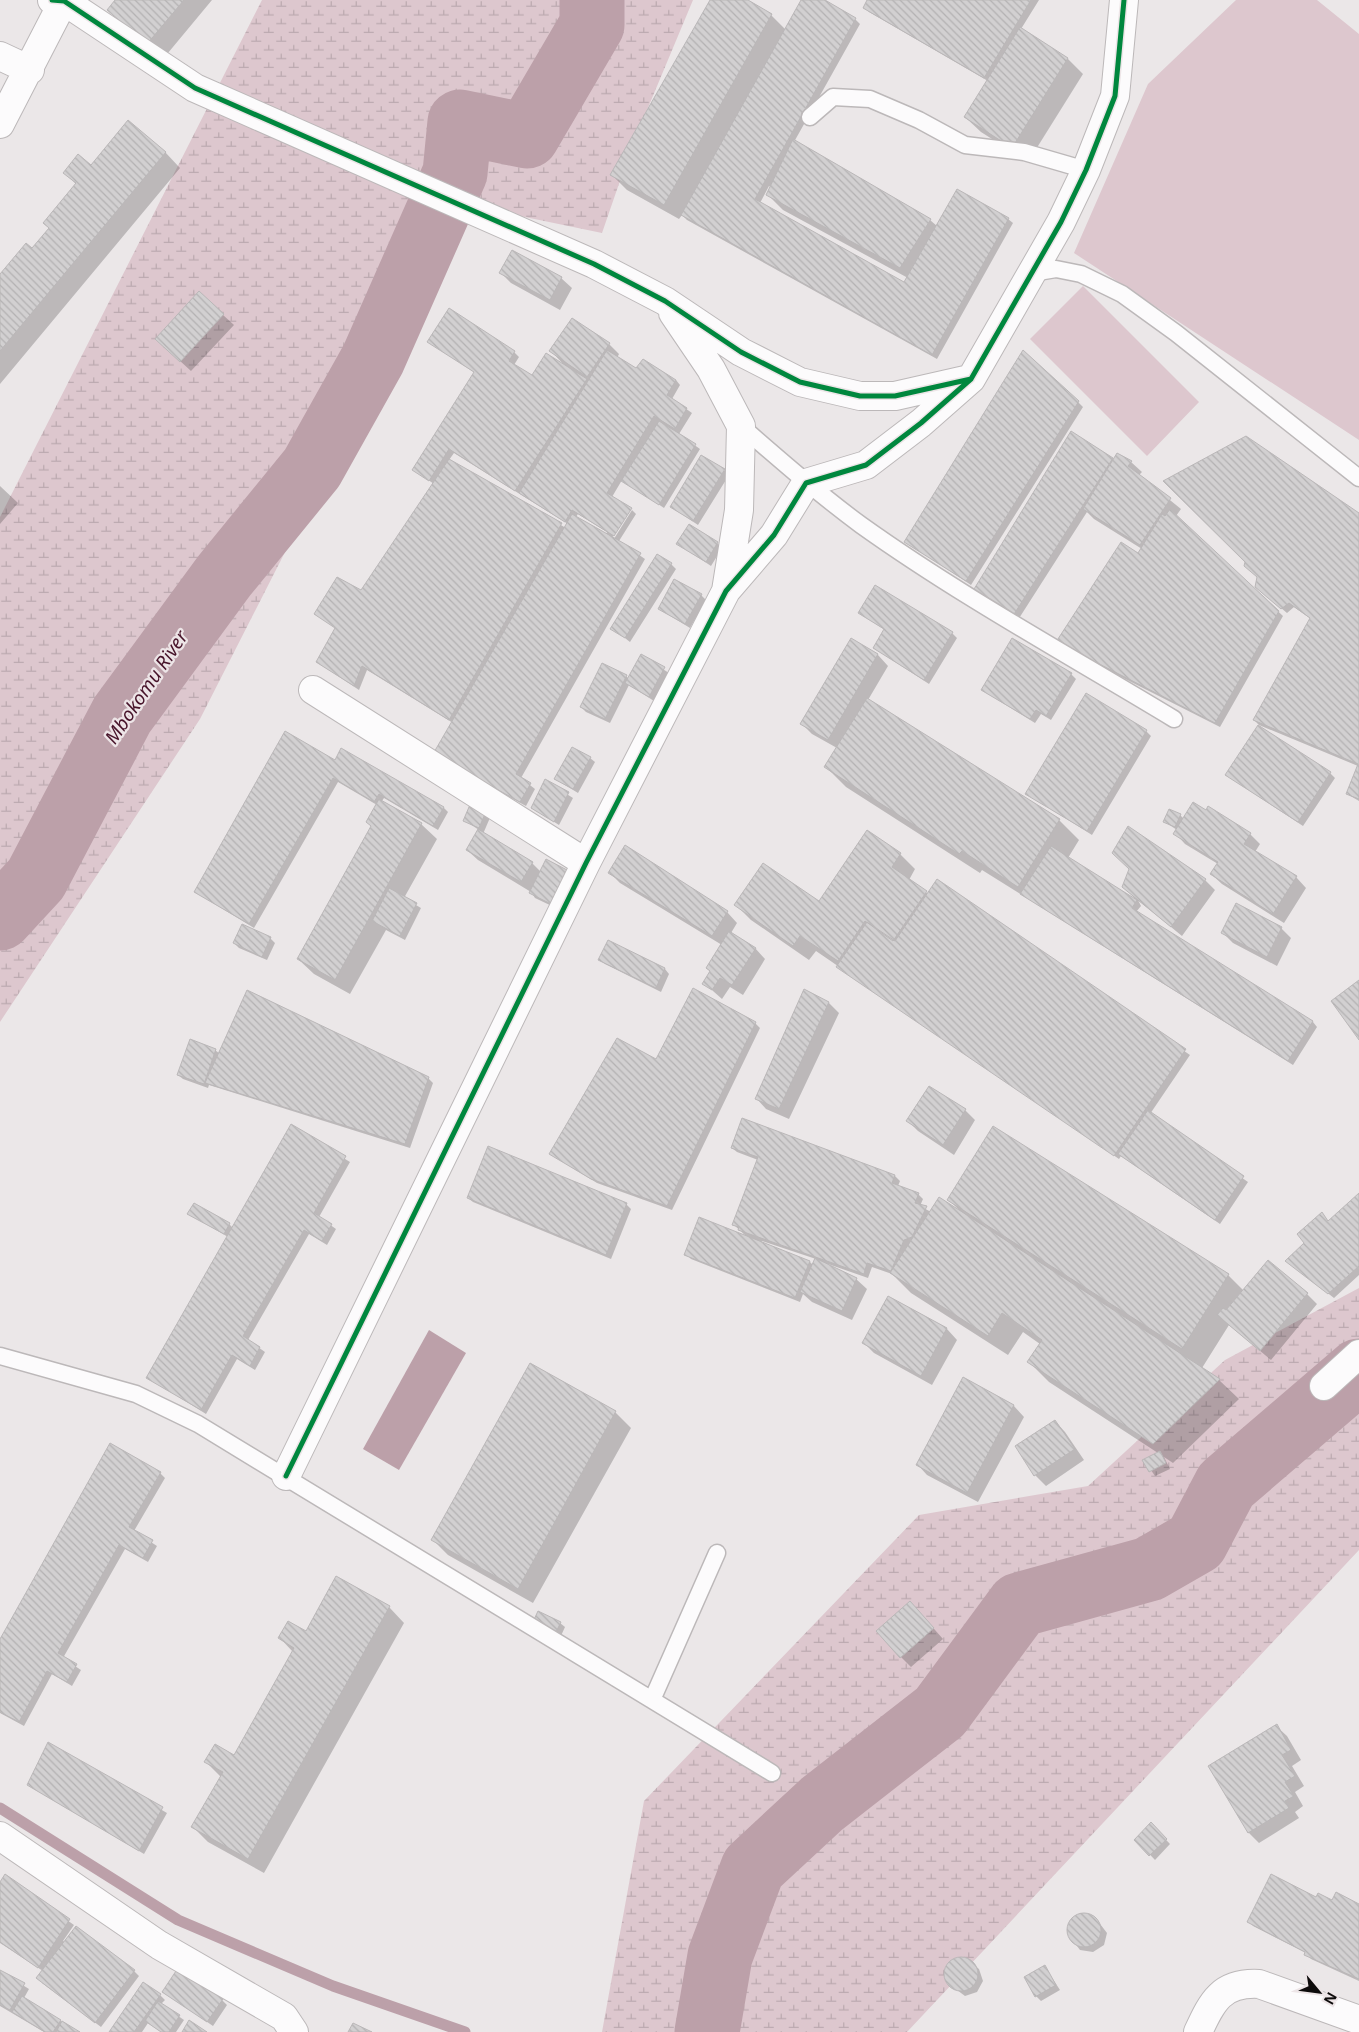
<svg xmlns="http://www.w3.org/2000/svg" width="1359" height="2032" font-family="'Noto Sans',sans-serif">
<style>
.grass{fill:#ddc7ce}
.wetland{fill:url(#wetland-marsh)}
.water{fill:#bca0a9}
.shadow{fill:#0003;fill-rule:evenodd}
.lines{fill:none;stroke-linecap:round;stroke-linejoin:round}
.stream{stroke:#bca0a9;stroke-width:11}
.river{stroke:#bca0a9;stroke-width:65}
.building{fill:url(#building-back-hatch);stroke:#bab7b8}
.lane-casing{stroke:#bcb8b9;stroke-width:19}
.street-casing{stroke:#bcb8b9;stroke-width:30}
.lane{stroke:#fcfbfc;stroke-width:16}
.street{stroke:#fcfbfc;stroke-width:28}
.cycleway-casing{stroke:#ede5e7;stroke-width:8}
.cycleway{stroke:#00873e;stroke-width:5}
.labels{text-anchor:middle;stroke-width:4.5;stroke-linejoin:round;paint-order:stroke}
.water-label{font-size:19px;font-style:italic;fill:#47142a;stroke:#ede5e7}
</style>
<defs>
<pattern id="wetland-marsh" width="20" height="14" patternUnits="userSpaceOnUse" patternTransform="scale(1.25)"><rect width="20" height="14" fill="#ddc7ce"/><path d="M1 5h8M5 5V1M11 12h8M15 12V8" fill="none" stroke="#bcaab0"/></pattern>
<pattern id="building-back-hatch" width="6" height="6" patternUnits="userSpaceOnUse" patternTransform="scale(1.25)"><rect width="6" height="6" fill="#d2d0d1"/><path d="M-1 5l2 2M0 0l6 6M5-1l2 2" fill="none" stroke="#b3b1b2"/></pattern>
</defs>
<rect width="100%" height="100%" fill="#ebe7e8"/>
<!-- grass -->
<path class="grass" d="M1236,0H1317L1359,34V440L1074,253L1148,84Z
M1083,286L1199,402L1147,456L1030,339Z"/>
<!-- wetland -->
<path class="wetland" d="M262,0H693L632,146L602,233L476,207L363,399L200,719L0,1022V517Z
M1359,1288V1550L907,2032H602L644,1801L919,1515L1088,1486L1225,1360Z"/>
<!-- water -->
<path class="water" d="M429,1330L466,1353L399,1470L363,1449Z"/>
<!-- shadow -->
<path class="shadow" d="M117,0H212L163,59L108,10Z
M711,0H745L771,15L786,30L803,0H822L855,19L860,24L794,142L930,220L937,226L1008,219L1013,223L937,359L687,220L682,215L679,219L627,190L612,175ZM769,186L771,187L768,195L783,210L908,278L905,284L760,203Z
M869,0H1039L1021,29L1068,59L1083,74L1028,162L981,132L965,117L988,81L869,12L864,7Z
M165,152L180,168L0,384V276L32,250L50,228L76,184L64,173Z
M501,273L561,278L572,288L560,310L511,283Z
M199,293L234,325L191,371L167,349Z
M429,342L514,352L519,357L514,365L532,377L564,365L551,351L609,344L619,354L617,358L637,370L676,380L680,385L672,399L692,413L679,434L700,449L664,508L622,480L612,497L630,508L610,541L612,542L632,510L636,514L619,541L645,559L521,778L535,789L526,806L440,759L453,723L367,670L359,690L317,662L361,591L434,484L414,470L475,373ZM454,453L568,524L566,528L449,460ZM578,514L607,532L606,534L576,517Z
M1078,402L1083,407L971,585L906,542Z
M1112,459L1131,462L1142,472L1139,475L1181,509L1176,516L1283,616L1220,727L1062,647L1142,549L1094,519L1087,512L1016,623L978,598Z
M724,470L729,475L698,525L671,507Z
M0,486L18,503L0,524Z
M1359,514V801L1347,794L1358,766L1259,725L1254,720L1311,619L1294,607L1287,613L1262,592Z
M717,543L722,548L711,566L678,544Z
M671,564L676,569L630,642L612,628Z
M701,595L706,600L690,628L659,609Z
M859,613L952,633L957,638L929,684L874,648L885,630Z
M851,640L878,655L888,666L868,700L1059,820L1079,840L1068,858L1137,901L1123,886L1130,869L1205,880L1215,890L1182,936L1138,900L1141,906L1136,912L1313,1022L1317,1027L1293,1065L982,870L980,873L846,787L826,767L837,748L812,734L802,724Z
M642,656L669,673L654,701L629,685L610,723L586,712L581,707L626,676L629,679Z
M1071,674L1076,679L1051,720L1041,714L1035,723L982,690Z
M1146,731L1151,736L1092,835L1027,794Z
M590,758L595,762L578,793L555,779Z
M336,761L444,808L448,812L438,830L384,798L382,801L421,824L437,839L404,898L421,908L405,940L386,930L350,994L314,974L298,959L372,827L367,822L377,805L338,782L254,928L195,892Z
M1330,773L1335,778L1303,826L1232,779Z
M546,781L573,798L559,825L532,808Z
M473,802L492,813L483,834L532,863L541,872L567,871L571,876L556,908L535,898L531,892L478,860L467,850L479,830L464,820Z
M1180,815L1184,819L1250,834L1260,844L1255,852L1296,877L1306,888L1284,923L1222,884L1211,874L1218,864L1185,844L1175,833L1177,830L1165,822Z
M900,854L915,869L909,880L928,894L937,881L1190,1055L1150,1114L1248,1182L1220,1224L1121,1156L1119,1159L816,951L809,960L751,920L736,905L819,902Z
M610,873L727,912L737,923L731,933L755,948L765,959L743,995L730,987L722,999L704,983L711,972L707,968L722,945L620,883Z
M1281,928L1291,938L1277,966L1233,943L1223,933Z
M270,938L275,943L267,960L239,948L234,943Z
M609,942L665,969L669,974L661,992L605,964L600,960Z
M804,991L829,1003L839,1013L789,1119L766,1109L756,1098Z
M755,1023L760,1028L672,1210L597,1183L550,1154L656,1061Z
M215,1050L220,1054L428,1078L433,1083L410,1148L209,1085L208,1088L183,1079L178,1075Z
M965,1110L975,1120L954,1155L918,1131L908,1121Z
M742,1120L895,1176L900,1181L898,1186L918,1194L923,1199L920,1206L931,1212L960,1211L948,1199L1228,1275L1244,1291L1307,1294L1317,1304L1271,1360L1229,1325L1202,1368L1219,1380L1239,1399L1173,1463L1164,1457L1170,1469L1155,1476L1144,1460L1158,1453L1049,1382L1029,1362L1040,1344L1023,1332L1008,1355L911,1293L892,1274L872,1267L868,1278L828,1264V1266L856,1279L867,1289L852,1320L812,1302L803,1294L800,1302L691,1259L686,1254L747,1237L734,1225L758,1160L737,1152L732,1148ZM762,1241L816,1259L813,1265L810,1262L761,1243Z
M291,1126L350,1162L319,1217L336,1229L327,1245L309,1234L248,1340L265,1352L255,1370L237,1359L206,1414L147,1377L228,1237L189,1214L229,1224L233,1228Z
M1359,1195V1275L1334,1298L1286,1261L1305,1243L1322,1214L1329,1222Z
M468,1198L626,1204L631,1209L611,1259L473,1202Z
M889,1298L947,1329L957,1340L932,1385L874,1353L864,1343Z
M530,1365L615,1412L631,1428L533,1603L448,1555L433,1540Z
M963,1379L1014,1406L1024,1417L978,1502L927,1475L917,1464Z
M1055,1421L1065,1432L1084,1460L1046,1486L1035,1475L1017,1447Z
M160,1473L165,1478L134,1531L157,1546L148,1562L125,1549L63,1658L81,1670L72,1686L52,1674L24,1726L0,1713V1641Z
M389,1607L404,1623L264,1873L208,1842L193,1827L221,1777L206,1762L234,1756L293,1652L279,1637L306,1632Z
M920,1613L943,1639L911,1667L901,1657Z
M560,1623L565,1627L560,1638L538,1628Z
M1276,1726L1287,1736L1301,1760L1292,1766L1304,1786L1295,1792L1303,1806L1295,1812L1299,1818L1259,1843L1249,1833L1210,1767Z
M49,1744L167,1813L144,1854L28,1785Z
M1151,1824L1170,1844L1155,1860L1136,1840Z
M5,1876L74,1925L63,1941L134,1971L139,1976L101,2027L42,1983L43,1971L0,1943V1884Z
M1316,1899L1359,1906V1981L1311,1959L1306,1953L1253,1926L1249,1921Z
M1081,1913L1094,1916L1107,1933L1104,1945L1093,1952L1080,1950L1067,1933L1070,1920Z
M963,1957L979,1969L983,1981L977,1992L965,1996L949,1984L945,1972L950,1961Z
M1045,1967L1060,1990L1041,2001L1036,1996Z
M0,1971L29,1989L24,1998L78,2032H44L0,2006Z
M163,1992L222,2000L227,2005L213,2026Z
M160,1995L165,2000L161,2004L184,2020L176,2032H161L148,2023L142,2032H110Z"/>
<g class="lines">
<!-- stream -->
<path class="stream" d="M0,1808L178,1920L333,1986L465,2032"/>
<!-- river -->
<path class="river" d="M0,918L36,879L122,715L224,576L312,468L373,359L455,173L460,122L527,136L592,25V0
M707,2032L720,1956L753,1868L822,1804L940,1712L1019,1605L1149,1569L1196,1542L1226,1485L1359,1371"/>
</g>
<!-- building -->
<path class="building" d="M115,0H184L147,44L107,10Z
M710,0H748L772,14L664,205L610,175Z
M801,0H825L856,18L755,199L904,282L957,189L1009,218L932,355L681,215Z
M867,0H1031L984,78L863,8Z
M1020,27L1068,58L1012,148L964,117Z
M128,120L166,152L0,351V274L26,243L32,248L49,228L43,223L76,183L63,173L78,154L91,165Z
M793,139L931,219L900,268L766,195Z
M512,250L562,277L550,300L499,273Z
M199,291L224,314L180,362L155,339Z
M449,308L515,351L509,361L532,375L546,353L587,379L515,491L449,449L429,481L412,470L474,372L427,342Z
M572,318L610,343L587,377L549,351Z
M607,350L636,368L643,359L676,380L667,395L687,408L675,429L654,416L607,493L632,508L614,536L572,510L565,522L519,493Z
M1023,350L1079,401L966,581L904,542Z
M659,421L696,444L659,505L621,481Z
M1071,431L1113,458L1011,619L971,594Z
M1246,436L1359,513V799L1346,794L1358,764L1253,720L1310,618L1289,603L1281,609L1255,587L1257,577L1244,566L1245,562L1163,481Z
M1117,453L1132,461L1128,466L1171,498L1140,545L1083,509Z
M701,455L725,469L693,521L670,507Z
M449,459L562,523L449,720L362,666L354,686L316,662L335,628L314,614L337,577L361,590Z
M1170,509L1279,611L1215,723L1056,642L1121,542L1138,553L1162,514L1165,516Z
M572,514L641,553L516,774L531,783L520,802L433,754Z
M689,524L718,542L706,562L676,544Z
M657,554L672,563L625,638L610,629Z
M674,579L702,594L685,624L658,609Z
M875,585L953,632L924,680L873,648L884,629L858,613Z
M851,638L878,654L828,740L800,724Z
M1012,638L1072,673L1046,716L1036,710L1030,719L981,690Z
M641,654L665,667L649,697L625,683Z
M602,663L627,675L605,719L580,707Z
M1086,693L1147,730L1087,831L1025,794Z
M867,698L1060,819L1018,887L962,851L959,854L824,767Z
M1258,725L1331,772L1298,822L1225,775Z
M285,731L335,760L341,748L444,807L433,826L379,794L374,802L333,778L249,924L194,892Z
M572,747L591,757L573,789L554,779Z
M545,779L569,792L554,822L531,808Z
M379,799L422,823L335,980L297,959L371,826L366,822Z
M472,800L488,807L479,828L463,821Z
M1193,802L1206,810L1208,806L1251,833L1244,844L1297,876L1273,914L1210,874L1218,862L1173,834Z
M1169,809L1181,814L1175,827L1163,822Z
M1128,826L1206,879L1171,927L1122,887L1129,869L1112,853Z
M478,829L533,862L521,882L466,850Z
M867,830L901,853L892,867L927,891L893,941L865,921L838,961L800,936L793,946L734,905L763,863L819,901Z
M625,845L728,911L712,936L608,873Z
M1051,846L1137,900L1132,908L1313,1021L1288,1061L1020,894Z
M546,859L567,870L551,904L529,893Z
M937,879L1186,1049L1114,1156L836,967L867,922L895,941Z
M389,888L417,903L400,936L372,921Z
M1236,903L1282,927L1267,957L1221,933Z
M242,924L271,937L262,957L233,943Z
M729,931L756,948L732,985L720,978L712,990L702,984L710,971L706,968Z
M608,940L665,968L656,988L598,960Z
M1359,980V1040L1331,1001Z
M693,988L756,1022L667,1206L591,1179L549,1154L617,1038L656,1059Z
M804,989L829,1002L779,1109L755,1099Z
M247,990L429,1077L405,1144L205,1083Z
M190,1039L216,1049L204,1084L177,1075Z
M929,1086L966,1109L943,1145L906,1121Z
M1148,1110L1244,1176L1215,1220L1118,1154Z
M742,1118L895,1175L892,1183L919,1193L915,1203L927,1206L912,1237L904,1240L891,1271L867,1263L864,1274L738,1230L739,1227L732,1225L758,1157L731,1148Z
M291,1124L346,1156L314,1213L332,1224L322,1241L304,1230L243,1336L260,1347L250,1366L232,1355L201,1410L146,1378Z
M993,1126L1229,1274L1182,1349L947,1200Z
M488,1146L627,1203L606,1255L467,1198Z
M1359,1193V1266L1328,1294L1285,1261L1304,1243L1297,1234L1322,1212L1328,1221Z
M939,1197L1220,1379L1153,1444L1027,1362L1042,1340L1002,1313L988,1336L890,1273Z
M194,1203L230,1223L224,1234L187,1214Z
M699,1217L810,1261L795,1298L684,1255Z
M815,1258L857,1278L842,1311L800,1292Z
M1268,1260L1308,1293L1260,1351L1217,1315L1223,1308L1226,1310Z
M888,1296L947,1328L921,1376L862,1343Z
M530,1363L616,1411L518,1589L431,1540Z
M963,1377L1014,1405L967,1493L916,1465Z
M1055,1420L1075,1449L1034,1476L1015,1446Z
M110,1443L161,1472L129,1527L153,1540L143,1558L119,1545L58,1653L77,1664L67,1682L47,1671L19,1722L0,1712V1639Z
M1160,1451L1166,1463L1149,1472L1142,1460Z
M336,1576L390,1606L248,1859L191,1827L223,1772L204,1762L215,1744L234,1755L294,1648L278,1638L288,1621L306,1631Z
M910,1601L934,1628L900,1658L876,1631Z
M538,1611L561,1622L555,1634L532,1624Z
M1277,1724L1291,1750L1282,1755L1295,1776L1285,1782L1294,1796L1285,1801L1289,1808L1248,1833L1208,1766Z
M48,1742L163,1807L139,1851L27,1785Z
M1151,1822L1167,1839L1149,1856L1134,1840Z
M5,1874L70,1919L38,1968L0,1942V1882Z
M1271,1874L1316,1897L1318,1893L1332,1900L1336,1892L1359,1904V1979L1304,1955L1305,1952L1247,1922Z
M1067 1930a17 17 0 1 1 34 0a17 17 0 1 1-34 0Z
M76,1926L135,1970L95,2023L36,1978Z
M944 1974a17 17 0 1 1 34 0a17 17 0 1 1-34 0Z
M1045,1965L1056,1985L1035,1997L1024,1977Z
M178,1968L223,1999L207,2022L162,1992Z
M0,1970L25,1983L10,2010L0,2005Z
M143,1982L161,1994L134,2032H109Z
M22,1996L61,2020L53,2032H45L12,2012Z
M158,2001L180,2015L169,2032H161L145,2021Z
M189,2020L207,2032H182Z
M62,2021L80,2032H56Z
M353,2023L372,2032H348Z"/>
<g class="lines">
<!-- lane casing -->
<g class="lane-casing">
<path id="lane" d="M810,117L833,97L870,99L919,120L965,145L1024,152L1086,170
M1032,273L1056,269L1081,274L1122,294L1176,333L1359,478
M741,426C780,460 819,494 861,525C959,595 1070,656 1174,719
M0,1356L136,1394L198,1424L772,1773
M652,1700L717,1553"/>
</g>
<!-- street casing -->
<g class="street-casing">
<path id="street" d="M52,0L64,1L195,88L594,264L665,301L741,352L800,382L860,396H895L970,379
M0,56L30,70
M0,124L64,0
M673,313L711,369L741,426L739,510L726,591
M313,690L586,863
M1324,1386L1359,1354
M286,1476L586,863L726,591L774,535L806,483L866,465L921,423L971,379L1061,222L1086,170L1115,96L1124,0
M0,1836L159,1945L284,2017L294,2032
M1198,2032C1212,2002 1221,1982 1259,1984L1359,2020"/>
</g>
<!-- lane -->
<use href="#lane" class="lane"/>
<!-- street -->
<use href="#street" class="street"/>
<!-- cycleway casing -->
<g class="cycleway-casing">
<path id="cycleway" d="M52,0L64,1L195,88L594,264L665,301L741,352L800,382L860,396H895L971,379
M286,1476L586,863L726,591L774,535L806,483L866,465L921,423L971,379L1061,222L1086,170L1115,96L1124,0"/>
</g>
<!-- cycleway -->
<use href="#cycleway" class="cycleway"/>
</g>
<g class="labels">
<!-- water labels -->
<g class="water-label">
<text transform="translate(146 687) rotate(-56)" y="7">Mbokomu River</text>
</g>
</g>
<!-- north arrow -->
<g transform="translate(1319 1992) rotate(119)" stroke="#ede5e7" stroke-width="4" paint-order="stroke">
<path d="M0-4L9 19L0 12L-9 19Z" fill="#0d0b0b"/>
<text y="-8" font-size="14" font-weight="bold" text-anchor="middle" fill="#0d0b0b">N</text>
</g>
</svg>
